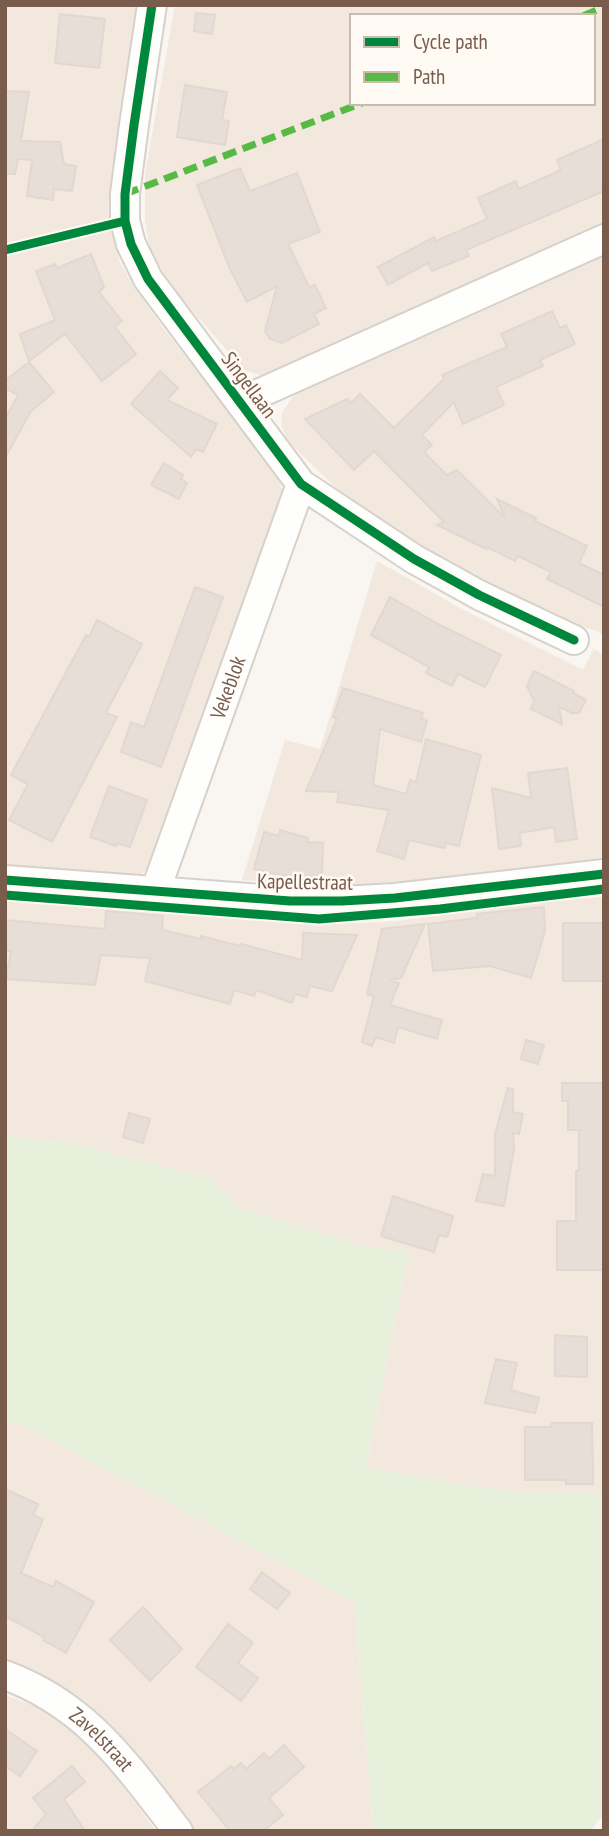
<svg xmlns="http://www.w3.org/2000/svg" width="609" height="1836" font-family="'PT Sans Narrow',sans-serif">
<style>
.residential{fill:#f2e8de;fill-rule:evenodd}
.green{fill:#e7f0db}
.building{fill:#e6ded7;stroke:#e2d8d2;stroke-width:2}
.lines{fill:none;stroke-linecap:round;stroke-linejoin:round}
.minor-casing{stroke:#d7d1cb;stroke-width:32}
.minor{stroke:#fefefd;stroke-width:28}
.quiet{stroke:#58b947;stroke-width:7;stroke-dasharray:14 7;stroke-linecap:butt}
.cycleway-casing{stroke:#fffaf3;stroke-width:13}
.cycleway{stroke:#00873e;stroke-width:9}
.labels{text-anchor:middle;stroke-width:5;stroke-linejoin:round;paint-order:stroke}
.street-label{font-size:21px;fill:#7a5c4d;stroke:#fffaf3}
</style>
<rect width="100%" height="100%" fill="#f9f5f0"/>
<!-- residential -->
<path class="residential" d="M5,5H137L108,208L120,263L132,284L163,328L279,475L282,492L274,518L240,617L152,861L144,872L133,878L5,867Z
M175,5H604V226L264,377L243,369L177,293L150,251L145,221V174ZM352,16H593V103H352Z
M604,255V636L597,631L567,623L451,565L422,548L340,492L288,441L281,425L282,413L294,395Z
M377,561L460,608L583,670L594,649L604,655V859L391,887L335,892L328,885L242,880L285,740L320,749Z
M604,897V1493L516,1492L454,1484L366,1467L409,1251L367,1247L238,1208L213,1180L79,1145L5,1135V898L286,922L343,924L397,921L549,901Z
M5,1420L32,1430L355,1602L373,1831H194L112,1727L84,1700L20,1664L5,1660Z
M5,1695L35,1706L63,1720L92,1743L156,1831H5Z"/>
<!-- green -->
<path class="green" d="M5,1135L79,1145L213,1180L239,1208L367,1247L409,1251L366,1467L454,1484L516,1492L604,1493V1814L590,1831H373L355,1602L32,1430L5,1420Z"/>
<!-- building -->
<path class="building" d="M196,13L215,15L212,34L194,31Z
M60,14L105,19L99,68L55,63Z
M185,85L227,92L222,120L229,121L225,145L177,137Z
M5,91L29,92L21,141L60,142L64,164L76,166L72,191L54,189L53,200L27,196L32,160L18,159L15,174H5Z
M604,139V191L466,250L469,256L432,271L428,263L388,285L378,267L434,237L436,241L487,219L478,198L516,181L519,189L561,170L557,160Z
M240,168L250,191L297,173L320,232L288,244L309,287L315,285L326,308L314,314L319,324L282,343L270,339L265,331L277,286L247,302L229,267L197,185Z
M91,254L104,287L99,292L122,321L115,327L136,354L102,381L65,334L29,361L20,334L55,320L36,271L55,264L57,268Z
M552,311L560,328L566,325L575,344L540,360L543,366L496,387L504,405L463,424L454,402L422,435L432,445L424,452L447,475L457,470L505,518L497,499L536,518L535,521L587,546L579,563L604,575V607L547,579L551,572L518,556L515,561L487,547L486,549L437,525L444,522L374,451L354,470L305,419L347,399L351,403L360,394L394,428L444,379L442,375L507,347L501,334Z
M29,362L54,392L31,411L5,458V419L18,395L5,388V381Z
M160,371L178,388L167,400L217,424L203,452L196,449L191,457L131,404Z
M164,463L183,475L181,479L187,483L179,499L151,485Z
M195,587L223,597L161,767L121,752L131,722L144,727Z
M390,597L438,624L501,655L485,687L458,674L452,686L426,673L429,667L371,635Z
M97,620L142,644L106,713L117,717L52,842L9,820L28,784L11,775L86,635L89,637Z
M534,671L574,691L573,693L586,700L579,713H572L559,707L562,724L531,709L534,701L527,686Z
M343,688L423,713L421,719L427,721L421,742L380,729L373,785L406,794L410,780L416,782L426,739L481,755L459,846L446,843L444,848L409,840L404,859L377,851L389,810L337,802L339,792L306,791L337,719L333,717Z
M567,768L577,839L556,842L554,827L520,833L521,846L499,849L492,788L531,798L528,773Z
M109,786L147,800L130,847L117,843L116,846L90,837Z
M280,830L308,838L307,842L323,843L322,877L280,875L254,869L264,832L279,836Z
M544,907L545,931L531,978L490,966L433,971L428,924L477,918V914Z
M106,911L163,916L162,930L201,939V936L240,946L241,944L302,960L303,933L357,935L332,991L310,986L307,997L295,994L292,1003L256,990L254,996L234,990L230,1004L145,981L150,958L101,955L95,985L6,979L11,951H5V920L105,929Z
M563,923H604V981H563Z
M425,924L401,978L390,980L399,983L390,1005L442,1020L437,1039L398,1027L394,1043L376,1037L372,1046L362,1042L374,996L367,994L382,929Z
M526,1040L544,1045L538,1064L521,1059Z
M562,1083H604V1270H557V1221H576V1171L579,1170V1130H568V1101H562Z
M508,1088L513,1089V1112L523,1114L519,1134L513,1133L514,1149L504,1206L476,1201L483,1174L495,1176V1134Z
M129,1113L150,1119L143,1143L123,1137Z
M393,1196L453,1216L448,1235L446,1237L439,1235L434,1252L381,1236Z
M555,1335L587,1337V1377L555,1376Z
M496,1359L517,1363L511,1390L539,1398L535,1413L485,1403Z
M552,1423H592L593,1484H566V1480H525V1427H551Z
M5,1489L38,1504L33,1515L43,1519L21,1573L53,1587L56,1581L94,1602L66,1653L43,1640L44,1637L5,1616Z
M262,1572L290,1593L277,1609L250,1589Z
M143,1607L182,1649L150,1681L110,1640Z
M228,1624L253,1643L238,1663L258,1678L241,1701L196,1667Z
M5,1729L37,1751L20,1776L5,1766Z
M284,1745L304,1767L269,1798L283,1815L263,1831H230L198,1792L231,1766L234,1769L241,1763L246,1769L264,1753L269,1759Z
M72,1766L85,1782L64,1799L85,1831H32L46,1814L33,1798Z"/>
<g class="lines">
<!-- minor casing -->
<g class="minor-casing">
<g id="minor">
<path d="M152,5L134,125L125,194V221L131,244L148,279L301,484L414,559L479,595L574,640"/>
<path d="M240,402L604,239"/>
<path d="M5,880L290,901H342L395,898L604,874"/>
<path id="s1" d="M155,892L301,484"/>
<path id="s2" d="M5,1675C88,1706 126,1764 178,1831"/>
</g>
</g>
<!-- minor -->
<use href="#minor" class="minor"/>
<!-- quiet -->
<path class="quiet" d="M583,16L604,7
M125,194L362,103"/>
<!-- cycleway casing -->
<g class="cycleway-casing">
<path id="cycleway" d="M152,5L134,125L125,194V221L131,244L148,279L301,484L414,559L479,595L574,640
M5,250L125,221
M5,880L290,901H342L395,898L604,874
M5,895L319,919L440,909L604,889"/>
</g>
<!-- cycleway -->
<use href="#cycleway" class="cycleway"/>
</g>
<g class="labels">
<!-- street labels -->
<g class="street-label">
<text transform="translate(249 385) rotate(53)" y="7">Singellaan</text>
<text dy="7" stroke="none"><textPath href="#s1" startOffset="217">Vekeblok</textPath></text>
<text transform="translate(305 882) rotate(1)" y="7">Kapellestraat</text>
<text dy="7" stroke="none"><textPath href="#s2" startOffset="117">Zavelstraat</textPath></text>
</g>
</g>
<!-- border -->
<rect width="609" height="1836" fill="none" stroke="#7a5c4d" stroke-width="14"/>
<!-- legend -->
<rect x="350" y="14" width="245" height="91" fill="#fffaf3" stroke="#cabbb1" stroke-width="2"/>
<rect x="364" y="37" width="35" height="10" fill="#00873e" stroke="#cabbb1" stroke-width="2"/>
<text x="413" y="49" font-size="21" fill="#7a5c4d">Cycle path</text>
<rect x="364" y="72" width="35" height="10" fill="#58b947" stroke="#cabbb1" stroke-width="2"/>
<text x="413" y="84" font-size="21" fill="#7a5c4d">Path</text>
</svg>
